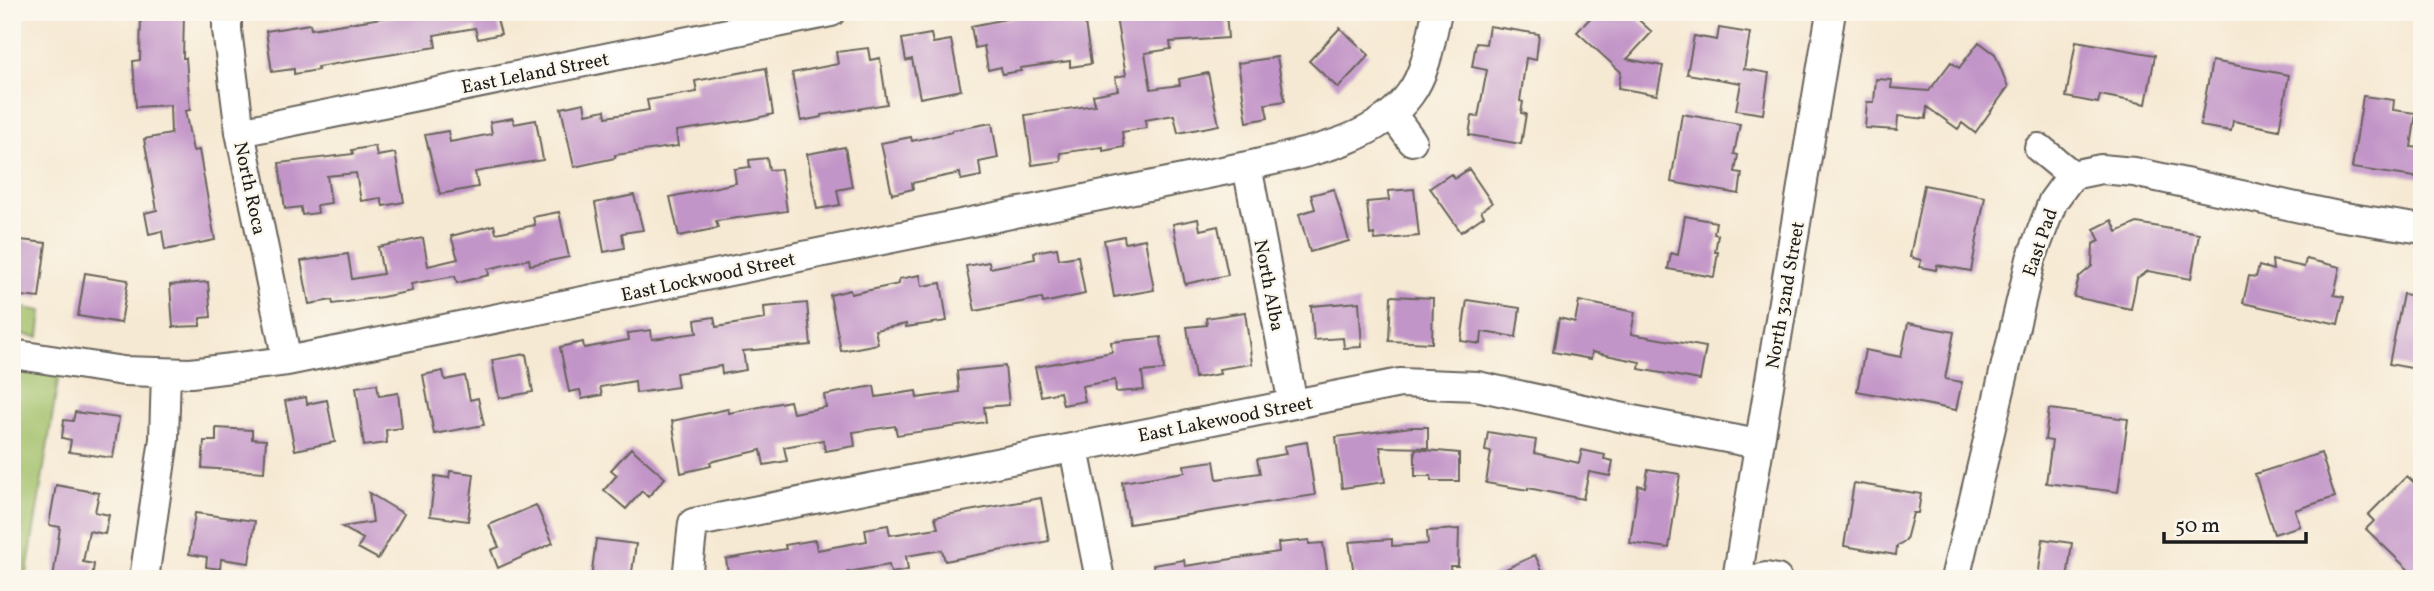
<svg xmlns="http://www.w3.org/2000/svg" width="2434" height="591" font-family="Vollkorn,serif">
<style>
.green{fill:#a0bf67;stroke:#5e6e42;stroke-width:2}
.building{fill:#c295c8}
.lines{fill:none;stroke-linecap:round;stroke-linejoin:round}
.minor-casing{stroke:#68645c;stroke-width:32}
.minor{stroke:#fff;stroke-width:28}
.labels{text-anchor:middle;stroke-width:5;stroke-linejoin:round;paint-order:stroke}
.street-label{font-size:19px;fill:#1c1c1c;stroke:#fbf7ec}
</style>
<rect width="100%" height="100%" fill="#fbf7ec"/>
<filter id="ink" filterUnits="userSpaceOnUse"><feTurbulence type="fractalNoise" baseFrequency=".0143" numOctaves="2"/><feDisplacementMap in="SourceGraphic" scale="14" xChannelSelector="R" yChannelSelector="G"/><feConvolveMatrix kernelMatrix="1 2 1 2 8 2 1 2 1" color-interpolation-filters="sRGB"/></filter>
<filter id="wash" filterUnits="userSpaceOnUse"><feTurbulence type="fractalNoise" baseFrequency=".00686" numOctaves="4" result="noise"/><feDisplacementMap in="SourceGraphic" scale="28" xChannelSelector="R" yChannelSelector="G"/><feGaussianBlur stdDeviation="1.57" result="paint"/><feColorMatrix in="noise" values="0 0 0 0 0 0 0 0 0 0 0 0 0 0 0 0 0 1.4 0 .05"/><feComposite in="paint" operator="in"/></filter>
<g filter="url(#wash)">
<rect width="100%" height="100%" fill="#f6e9d3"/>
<!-- green -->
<path class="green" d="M12,306L42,311L39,337L12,333Z
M12,354L61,362L26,579H12Z"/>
<g id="blocks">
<!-- building -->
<path class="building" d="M141,12H184L183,58H186L190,110L185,111L193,151L199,150L215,240L165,250L162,231L149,234L145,213L157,210L144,139L171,134L170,105L136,107L133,61L140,60Z
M401,12H495L501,34L478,39L475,28L434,35L436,47L317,67L318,70L294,74V69L272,72L266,31L310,24L311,29L401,15Z
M1041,12H1063L1064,18L1084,16L1091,64L1070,67V61L1020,68L1021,71L1002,74L1001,67L988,70L984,46L975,48L971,26Z
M1115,12H1226L1228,38L1170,42L1171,49L1145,53L1151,89L1180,85L1179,79L1208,73L1219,125L1178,133L1174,115L1145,120L1146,128L1122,132L1124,147L1103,151V147L1060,153L1061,161L1032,165L1025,115L1095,105L1093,95L1118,90L1115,77L1126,75Z
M1596,12H1630L1652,32L1627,59L1663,66L1657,95L1618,88L1621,72L1577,32Z
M1489,26L1539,34L1536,60L1526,58L1520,101L1523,102L1521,113L1526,114L1521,144L1469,135L1472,116L1478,117L1487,70L1472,67L1476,43L1486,44Z
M1340,28L1369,55L1338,88L1309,61Z
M1719,28L1750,33L1744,69L1769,73L1763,114L1736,110L1741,83L1687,74L1694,36L1717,40Z
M931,34L933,43L951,40L961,90L920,98L912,59L906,61L902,39Z
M2076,41L2155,55L2146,104L2100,95L2098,103L2066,97Z
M1979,42L1995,54L2008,87L1975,133L1962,123L1958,129L1927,107L1926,119L1898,116L1897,130L1865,128L1867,102H1874L1876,79L1892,80L1891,88L1929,91L1951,62L1959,68Z
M868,48L870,60L880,58L887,104L822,115V117L801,121L792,73L838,64L836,52Z
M1277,57L1285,101L1265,104L1268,118L1247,122L1238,63Z
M2212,61L2289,75L2279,130L2233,121L2231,131L2200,126Z
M766,68L773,114L749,120L676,131L678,146L615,155V158L574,167L561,108L584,103L586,114L605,110L606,117L649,110L647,100L697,92L695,81Z
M2363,96L2394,100L2393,110L2416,113L2411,147L2422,148V178L2352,168Z
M1682,114L1740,124L1734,154L1738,155L1735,172L1742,173L1739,194L1671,182Z
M513,118L514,124L536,120L543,160L475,172L478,187L440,194L425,135L448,131L450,142L492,134L490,122Z
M992,123L998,158L979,162L981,176L961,180L960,173L912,183L913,189L892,194L881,143L911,137L912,141L952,132V130Z
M375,146L377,156L395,153L404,202L383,206L381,198L361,201L356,173L327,176L331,203L317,205L318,213L302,215L301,207L285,209L279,163L353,154L352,150Z
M845,147L852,187L837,190L840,205L817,209L807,154Z
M767,158L769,170L781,169L787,211L716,221L718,228L679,236L670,197L736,183L734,169L750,167L749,160Z
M1469,169L1492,203L1481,211L1484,216L1461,232L1430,188L1451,174L1454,179Z
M1924,185L1985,197L1971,271L1937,265L1936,270L1920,267L1921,260L1910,257Z
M1334,189L1349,241L1310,252L1299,214L1315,209L1311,195Z
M1414,189L1419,236L1375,240L1374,234L1370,235L1367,202L1389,200L1388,191Z
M634,195L643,230L622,233L624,248L604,252L595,203Z
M559,212L569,257L530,265L529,259L488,269L489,275L457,283L455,276L411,284L412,291L382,297L333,304L332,300L309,304L301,261L348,254L352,279L383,274L378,247L423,238L428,266L458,259L451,236L494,225L496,233L535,225L533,217Z
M1685,216L1716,222L1714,234L1718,235L1715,252H1718L1714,277L1668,269L1671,253L1678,255Z
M1198,219L1200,230L1218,226L1228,275L1185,284L1173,224Z
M2112,220L2117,232L2137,223L2199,234L2191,279L2148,271L2137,278L2131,309L2074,297L2079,277L2092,266L2093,244L2100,241L2094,229Z
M1124,236L1125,243L1145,239L1154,290L1114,297L1104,240Z
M12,239L46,243L39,298L12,295Z
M1057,248L1059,259L1078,256L1085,294L1043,303L1042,298L975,311L966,266L989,262L990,268L1035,259L1034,252Z
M2306,259L2340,267L2334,295L2344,297L2338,324L2243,303L2249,276L2256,277L2259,266L2273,270L2272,260L2304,267Z
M85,273L128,280L121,323L78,316Z
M920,275L922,286L941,283L947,321L906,327V324L875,330L878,344L841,351L830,295L850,290L851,294L899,284V279Z
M208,282L211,317L200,318V326L173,327L170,285Z
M2403,294L2422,297V370L2389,364Z
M1391,296L1433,298L1432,343L1389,341Z
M1467,300L1520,308L1516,337L1482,332L1481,344L1461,341Z
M1579,301L1635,312L1631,334L1706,347L1700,380L1639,369L1640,362L1592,352L1591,359L1553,352L1559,318L1575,322Z
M1359,302L1362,347L1344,348L1343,338L1314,340L1311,306Z
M807,303L811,345L743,351L746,370L722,374L721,366L676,373L678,387L636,393L635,381L600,387L602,395L582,399L580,390L569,392L560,347L583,342L584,348L629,340L628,333L651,330L652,339L697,333L695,320L714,317L716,327L765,319L764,307Z
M1245,312L1252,364L1219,369L1220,374L1195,378L1187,327L1207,325L1206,318Z
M1908,323L1954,332L1945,379L1962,382L1956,410L1857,391L1865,350L1901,357Z
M1161,337L1164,370L1142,372L1144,390L1116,392L1115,380L1082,386L1085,401L1063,405L1060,392L1041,396L1035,367L1112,352L1111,342Z
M526,354L533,392L499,398L492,360Z
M1005,366L1009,405L984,407L986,422L897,435L895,426L853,432L855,446L825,451L823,440L784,447L787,461L764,465L761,450L710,462L711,466L681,473L672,421L728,409L729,413L790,401L793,413L826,407L824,395L874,386L876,397L916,391L917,398L959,392L957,371Z
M443,371L445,380L465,376L470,400L478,398L484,425L434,434L423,375Z
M377,384L379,396L398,393L402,428L386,430L387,443L364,446L356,387Z
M306,397L307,404L327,400L335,442L295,450L285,401Z
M2049,409L2128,419L2118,492L2046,483L2052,441L2045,440Z
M75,412L119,418L113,458L69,452L71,440L62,438L64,420L73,421Z
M1411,427H1428V448L1380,447L1385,482L1342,488L1336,437Z
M216,428L252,430V439L266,440L264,472L202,468L204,441H216Z
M1488,432L1536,440L1534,453L1579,463L1582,450L1605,455L1604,459L1613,461L1610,476L1589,472L1583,499L1528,488V490L1486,483L1491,452L1485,451Z
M1307,442L1315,495L1129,524L1122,482L1185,472L1184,465L1214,461L1217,479L1260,473L1257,459L1286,454L1284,446Z
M631,448L665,478L648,497L642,491L626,509L604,490L617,475L611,470Z
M1415,449L1459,453V481H1431V476H1415Z
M2321,453L2335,497L2295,510L2300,526L2274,534L2255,474Z
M1648,469L1680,474L1669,548L1630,543L1638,485L1645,487Z
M450,471L474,474L468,521L430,516L435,476L449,478Z
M2407,476L2422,490V579H2418L2366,529L2374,521L2368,515Z
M1854,483L1921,494L1918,513H1913L1906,540L1897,546L1896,555L1844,546Z
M56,485L99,493L95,512L109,515L105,534L89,531L83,562L94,564L92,579H53L60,527L49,525Z
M369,493L404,514L378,559L358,548L363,539L342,527L373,522Z
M1041,498L1049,541L945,561L942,550L906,556L908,570L891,573L889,565L847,572L848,577L836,579H729L726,559L786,549L785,545L815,540L817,550L867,541L865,529L888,525L890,535L938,528L935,517Z
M536,505L553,543L498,568L491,550L499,547L489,525Z
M195,513L255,521L249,563L221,559L220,569L206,567L207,557L189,554Z
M1459,529L1458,566H1450L1451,575L1356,579V573L1354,574L1349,542L1392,539V546L1428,544L1427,531Z
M596,539L636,544L631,579H591Z
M2043,539L2072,543L2067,579H2038Z
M1309,540V544L1323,543L1328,576L1307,579H1155L1153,565L1184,560L1185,566L1279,552L1278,543Z
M1535,555L1546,579H1485Z"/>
</g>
</g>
<g filter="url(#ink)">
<use href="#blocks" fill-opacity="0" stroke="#68645c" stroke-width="2"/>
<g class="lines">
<!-- minor casing -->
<g class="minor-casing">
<path id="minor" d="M227,12V30L240,132L287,361
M1392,114L1412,141
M240,132L831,12
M2039,148L2072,175
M1247,166L1293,404
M12,354L123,371L191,373L287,361L1247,166C1302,153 1375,143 1410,94C1427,71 1431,38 1437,12
M1074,449L1100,579
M144,579L164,439L166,373
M687,579L693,523L1400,383L1477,386L1638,421L1758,444
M1737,579L1831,12
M1759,579L1766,577L1777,579
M1955,579L2031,259L2053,201L2072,175L2101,169L2134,172L2338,216L2422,229"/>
</g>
<!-- minor -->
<use href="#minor" class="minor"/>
</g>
</g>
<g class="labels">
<!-- street labels -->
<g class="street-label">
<text transform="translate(535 72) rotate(-11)" y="7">East Leland Street</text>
<text transform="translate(251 188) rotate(78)" y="7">North Roca</text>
<text transform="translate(2039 242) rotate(-71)" y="7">East Pad</text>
<text transform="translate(708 276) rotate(-12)" y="7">East Lockwood Street</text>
<text transform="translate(1270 285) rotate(79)" y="7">North Alba</text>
<text transform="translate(1784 295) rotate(-80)" y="7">North 32nd Street</text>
<text transform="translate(1225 418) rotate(-11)" y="7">East Lakewood Street</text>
</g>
</g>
<!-- margin -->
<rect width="2434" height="591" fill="none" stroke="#fbf7ec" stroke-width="42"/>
<!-- scale -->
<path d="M2164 532v10h142v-10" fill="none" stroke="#1c1c1c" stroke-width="3.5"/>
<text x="2175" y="532" font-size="21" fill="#1c1c1c" stroke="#fbf7ec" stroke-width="5" paint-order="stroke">50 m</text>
</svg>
